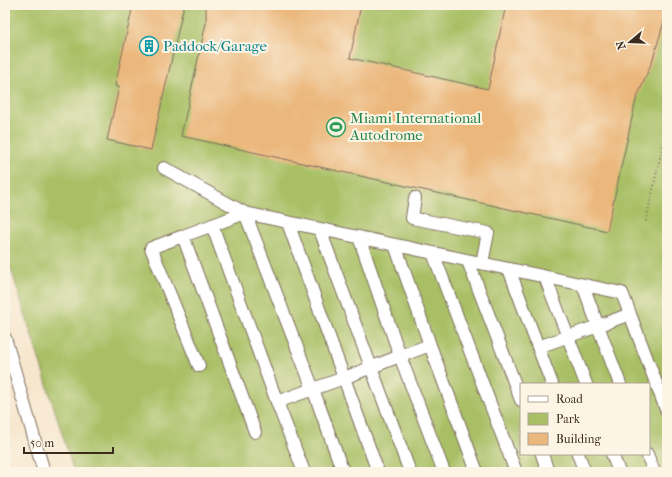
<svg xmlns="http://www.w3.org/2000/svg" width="672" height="477" font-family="'IM FELL French Canon',serif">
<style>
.green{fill:#a8bf65;stroke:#727442;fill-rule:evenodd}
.building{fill:#ebb77c}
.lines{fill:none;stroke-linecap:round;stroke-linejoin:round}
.minor-casing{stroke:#7d6c5c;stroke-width:14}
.path{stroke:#7d6c5c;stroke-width:2;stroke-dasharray:1 3;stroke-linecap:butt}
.minor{stroke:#fff;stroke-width:12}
.labels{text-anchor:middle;stroke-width:4;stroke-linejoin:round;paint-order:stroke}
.culture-label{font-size:15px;fill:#0d838f;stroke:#fcf5e5;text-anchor:start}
.leisure-label{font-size:15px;fill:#27864d;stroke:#fcf5e5;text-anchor:start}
</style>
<rect width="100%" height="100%" fill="#fcf5e5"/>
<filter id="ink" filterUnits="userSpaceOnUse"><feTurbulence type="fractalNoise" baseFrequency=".025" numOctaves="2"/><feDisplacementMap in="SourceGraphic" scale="8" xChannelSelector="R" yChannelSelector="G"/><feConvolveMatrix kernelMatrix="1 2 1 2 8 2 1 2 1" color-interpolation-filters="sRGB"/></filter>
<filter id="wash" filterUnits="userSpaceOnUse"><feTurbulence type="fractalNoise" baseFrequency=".012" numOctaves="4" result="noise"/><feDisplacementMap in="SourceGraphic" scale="16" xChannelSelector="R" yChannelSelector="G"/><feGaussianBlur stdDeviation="0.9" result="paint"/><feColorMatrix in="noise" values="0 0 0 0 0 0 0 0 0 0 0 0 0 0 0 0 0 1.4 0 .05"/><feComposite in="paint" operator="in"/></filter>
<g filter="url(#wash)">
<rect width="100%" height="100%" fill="#f7e6ce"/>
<!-- green -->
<path class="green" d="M5,5H667V472H74L5,249ZM521,384H649V454H521Z"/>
<g id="blocks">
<!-- building -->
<path class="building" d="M133,5H184L151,150L107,140L119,87L115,86Z
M206,5H361L350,58L488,89L506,5H667V11L653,59L636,100L607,231L181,136L206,23Z"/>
</g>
</g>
<g filter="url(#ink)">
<use href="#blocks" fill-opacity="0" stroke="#7d6c5c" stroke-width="1"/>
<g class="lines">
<!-- minor casing -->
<g class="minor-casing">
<path id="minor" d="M164,168L245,213
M415,198L412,218L488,233L482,263
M245,213L183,236L255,432
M288,223L344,378L400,356L359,237
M212,225L277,402
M320,230L410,472
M183,236L151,248L199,366
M395,245L430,345
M433,253L516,472
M468,261L521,400
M509,269L538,347
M545,277L586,384
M583,285L598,326L630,314L667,412
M5,338L44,472
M552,384L538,347L598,326L620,384
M542,454L548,472
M578,454L585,472
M612,454L619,472
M647,454L654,472
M304,472L277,402L313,389L245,213L622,293L630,314
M343,472L313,389L344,378L378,472
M444,472L400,356L430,345L477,472"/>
</g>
<!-- path -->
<path class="path" d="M646,221L667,126"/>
<!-- minor -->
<use href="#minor" class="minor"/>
</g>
</g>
<!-- icons -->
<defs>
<g id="building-ring" transform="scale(1)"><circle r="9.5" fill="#fcf5e5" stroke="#0f9aa8" stroke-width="1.5"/><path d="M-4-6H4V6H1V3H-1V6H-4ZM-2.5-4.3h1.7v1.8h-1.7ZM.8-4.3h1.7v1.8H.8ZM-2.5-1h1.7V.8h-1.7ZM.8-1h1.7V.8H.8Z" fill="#0f9aa8"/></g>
<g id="stadium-ring" transform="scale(1)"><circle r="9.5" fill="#fcf5e5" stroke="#2e9e5b" stroke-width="1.5"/><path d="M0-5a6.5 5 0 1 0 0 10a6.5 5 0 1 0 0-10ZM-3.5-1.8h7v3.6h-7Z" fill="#2e9e5b"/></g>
</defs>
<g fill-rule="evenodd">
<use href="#building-ring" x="149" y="46"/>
<use href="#stadium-ring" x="336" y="127"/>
</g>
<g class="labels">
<!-- culture labels -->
<g class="culture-label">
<text x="163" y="51">Paddock/Garage</text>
</g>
<!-- leisure labels -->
<g class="leisure-label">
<text x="350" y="123">Miami International<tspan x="350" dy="17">Autodrome</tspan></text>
</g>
</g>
<!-- margin -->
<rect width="672" height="477" fill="none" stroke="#fcf5e5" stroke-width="20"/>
<!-- legend -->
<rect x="520" y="383" width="130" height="72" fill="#fcf5e5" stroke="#afa495"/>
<rect x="528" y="396" width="20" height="6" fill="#ffffff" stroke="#afa495"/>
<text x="556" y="403" font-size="12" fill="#3b2a1e">Road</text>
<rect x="528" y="413" width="20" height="12" fill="#a8bf65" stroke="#afa495"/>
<text x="556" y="423" font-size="12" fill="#3b2a1e">Park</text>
<rect x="528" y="433" width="20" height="12" fill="#ebb77c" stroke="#afa495"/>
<text x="556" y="443" font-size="12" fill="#3b2a1e">Building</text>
<!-- north arrow -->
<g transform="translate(630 42) rotate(251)" stroke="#fcf5e5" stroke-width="3" paint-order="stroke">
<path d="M0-3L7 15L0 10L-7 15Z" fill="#3b2a1e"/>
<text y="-6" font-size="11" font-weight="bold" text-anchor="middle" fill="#3b2a1e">N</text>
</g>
<!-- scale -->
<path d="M24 447v6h89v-6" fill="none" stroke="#3b2a1e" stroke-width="2"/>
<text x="30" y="447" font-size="12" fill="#3b2a1e" stroke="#fcf5e5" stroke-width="3" paint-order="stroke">50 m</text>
</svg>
